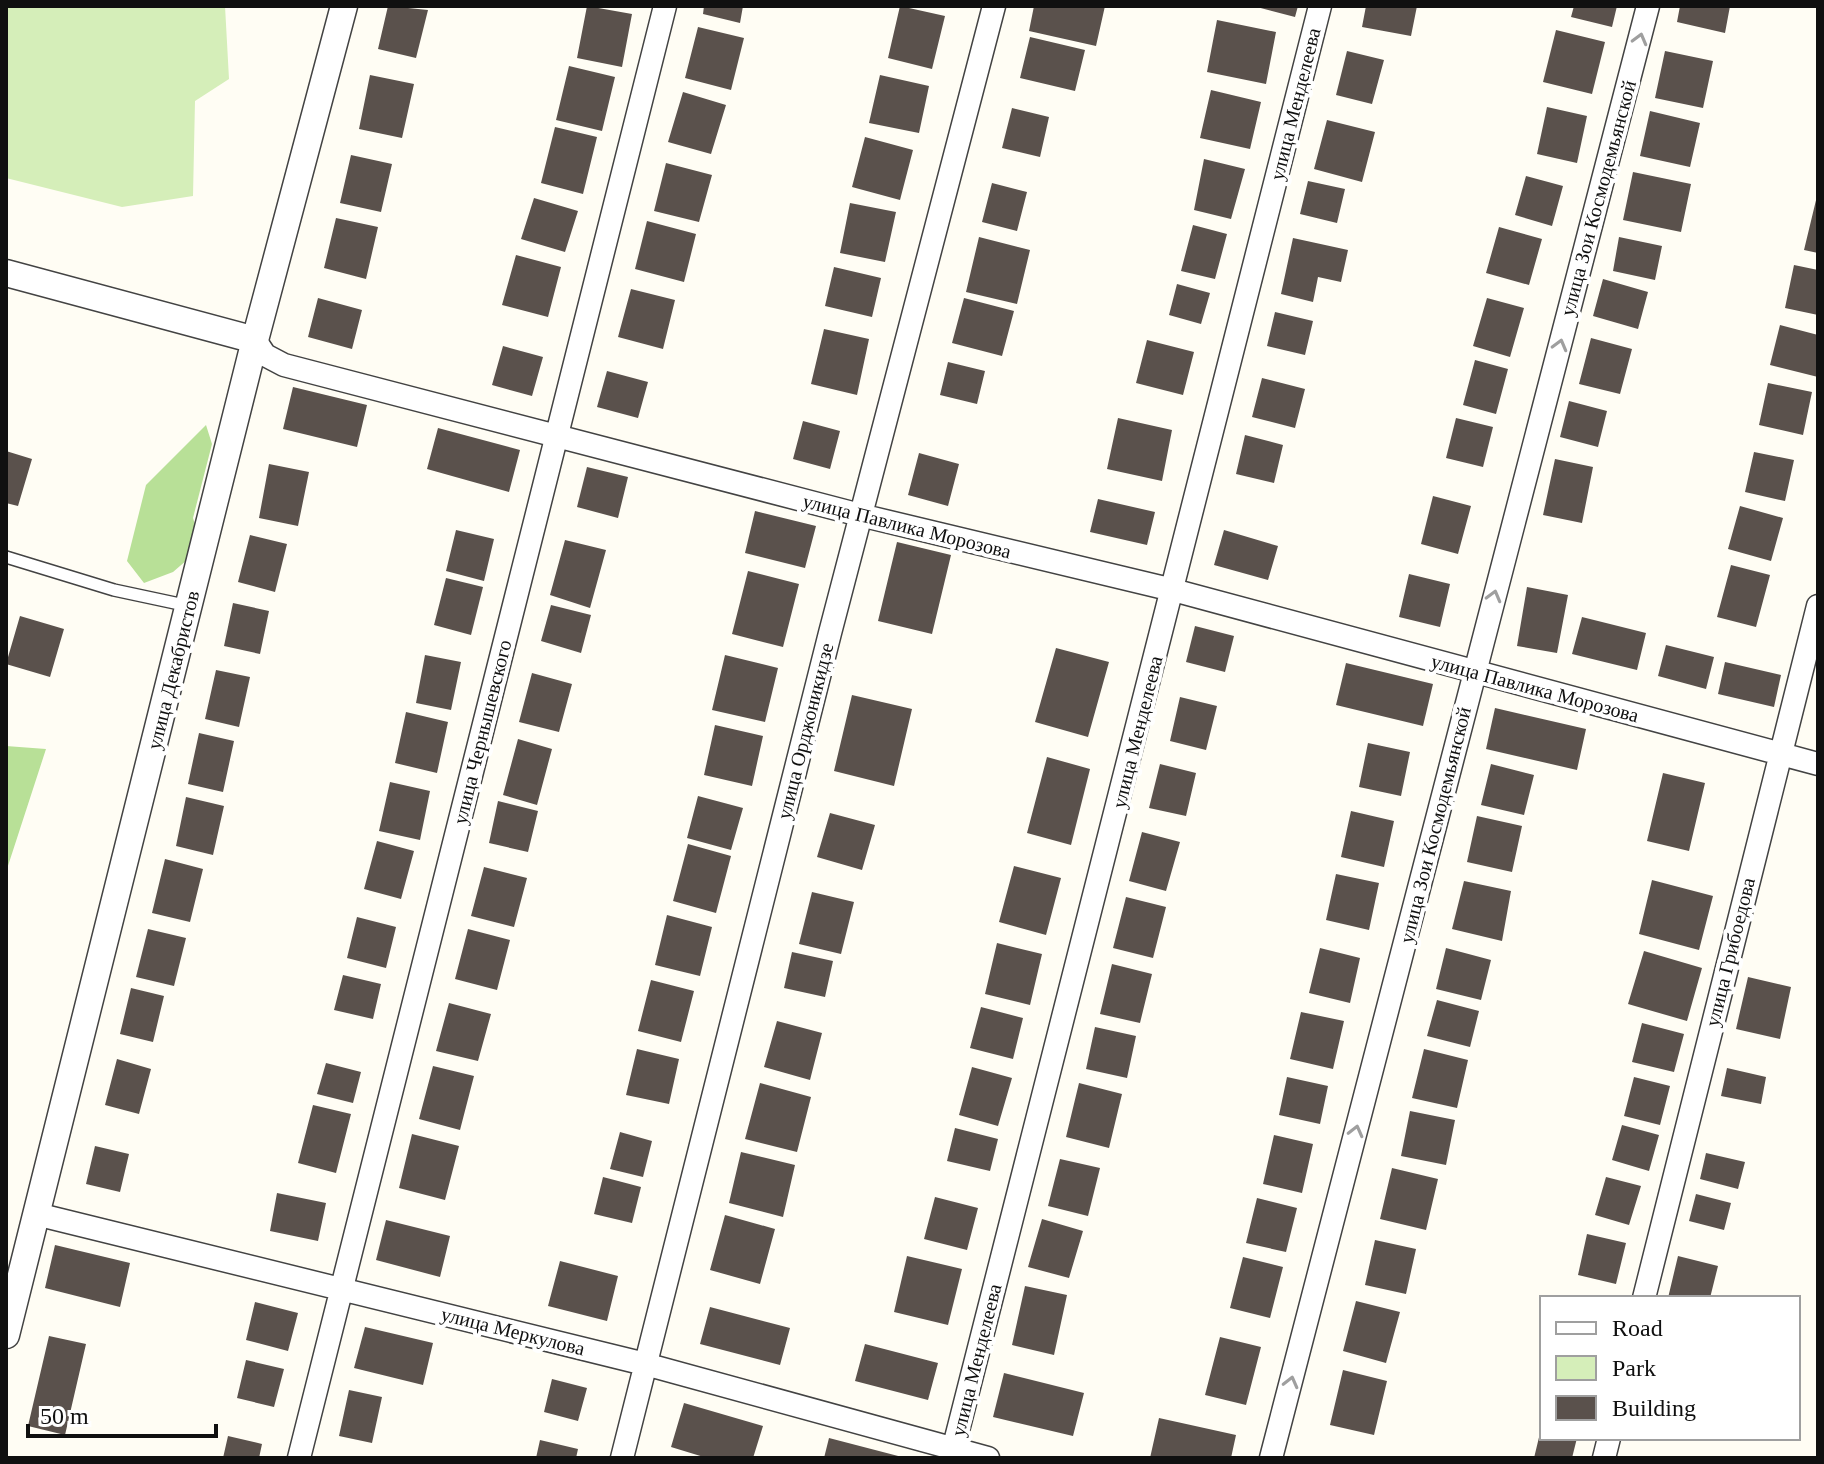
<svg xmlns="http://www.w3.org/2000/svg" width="1824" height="1464" font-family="'Times New Roman',serif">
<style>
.green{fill:#d5eeb9}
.forest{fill:#b8e097}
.building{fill:#5a514c}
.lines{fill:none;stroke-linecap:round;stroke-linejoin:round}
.service-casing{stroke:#434343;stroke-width:14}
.minor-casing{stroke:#434343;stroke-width:25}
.tertiary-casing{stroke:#434343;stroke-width:29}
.service{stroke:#fff;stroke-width:11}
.minor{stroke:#fff;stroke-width:22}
.tertiary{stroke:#fff;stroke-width:26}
.oneway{stroke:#9f9f9f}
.labels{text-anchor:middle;stroke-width:8;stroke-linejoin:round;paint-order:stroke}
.street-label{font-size:20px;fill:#101010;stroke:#fff}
</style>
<rect width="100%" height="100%" fill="#fffdf4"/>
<!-- green -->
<path class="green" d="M6,6H225L229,79L195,101L193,196L122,207L6,178Z"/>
<!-- forest -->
<path class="forest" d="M206,425L212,444L193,518L202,547L173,572L144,583L127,561L146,485Z
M6,746L46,749L6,872Z"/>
<!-- building -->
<path class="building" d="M388,6L428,10L416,58L378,49Z
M587,6L632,14L622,67L577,58Z
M704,6H743L740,23L703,14Z
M900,6L945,16L932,69L888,58Z
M1034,6H1105L1096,46L1029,31Z
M1253,6H1298L1295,17Z
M1366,6H1417L1411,36L1362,27Z
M1574,6H1617L1612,27L1571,17Z
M1680,6H1730L1725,33L1677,22Z
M1217,20L1276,32L1266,84L1207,72Z
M698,27L744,38L731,90L685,78Z
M1556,30L1605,42L1592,94L1543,82Z
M1030,37L1085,50L1075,91L1020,78Z
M1347,51L1384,60L1372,104L1336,95Z
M1665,51L1713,61L1703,108L1655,98Z
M569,66L615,77L602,131L556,120Z
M370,75L414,84L402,138L359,129Z
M880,75L929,86L919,133L869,123Z
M1211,90L1261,102L1250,149L1200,138Z
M683,92L726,105L711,154L668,142Z
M1547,107L1587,116L1577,163L1537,154Z
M1012,108L1049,117L1040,157L1002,148Z
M1650,111L1700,123L1690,167L1640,156Z
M1327,120L1375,132L1362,182L1314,169Z
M555,127L597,137L583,194L541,183Z
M865,137L913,150L900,200L852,187Z
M351,155L392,164L381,212L340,203Z
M1204,159L1245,169L1231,219L1194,210Z
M666,163L712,175L699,222L654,211Z
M1633,172L1691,184L1681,232L1623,220Z
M1526,176L1563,186L1552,226L1515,215Z
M1308,181L1345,189L1337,223L1300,214Z
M992,183L1027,192L1017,231L982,222Z
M1817,196L1818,197V253L1804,250Z
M534,198L578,211L565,252L521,239Z
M850,203L896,212L885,262L840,253Z
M336,218L378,227L366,279L324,268Z
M647,221L696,234L684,282L635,269Z
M1193,225L1227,234L1215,279L1181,271Z
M1499,227L1542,239L1529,285L1486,273Z
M979,237L1030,250L1017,304L966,292Z
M1619,237L1662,246L1655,280L1613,271Z
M1293,238L1348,250L1341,282L1318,277L1313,302L1281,294Z
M516,255L561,267L548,317L502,305Z
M1794,265L1818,270V315L1785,308Z
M834,267L881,278L872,317L825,306Z
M1603,279L1648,292L1638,329L1593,316Z
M1177,284L1210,293L1201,324L1169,315Z
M631,289L675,300L663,349L618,337Z
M318,298L362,310L352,349L308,337Z
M964,298L1014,311L1002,356L952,343Z
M1487,298L1524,308L1510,357L1473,346Z
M1275,312L1313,321L1305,355L1267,346Z
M1780,325L1818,335V377L1770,365Z
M824,329L869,339L857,395L811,384Z
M1591,338L1632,349L1620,394L1579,384Z
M1147,340L1194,352L1183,395L1136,383Z
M503,346L543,357L532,396L492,385Z
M1475,360L1508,369L1496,414L1463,405Z
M948,362L985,371L977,404L940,395Z
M607,371L648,382L638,418L597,407Z
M1262,378L1305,389L1295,428L1252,417Z
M1768,383L1812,392L1803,435L1759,425Z
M293,387L367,405L357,447L283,429Z
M1569,401L1607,411L1598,447L1560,437Z
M1118,418L1172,430L1162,481L1107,469Z
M1456,418L1493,427L1483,467L1446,458Z
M803,421L840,431L830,469L793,459Z
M438,428L520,450L509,492L427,469Z
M1245,435L1283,445L1274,483L1236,474Z
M6,451L32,459L18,506L6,503Z
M1754,452L1794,460L1785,501L1745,492Z
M919,453L959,464L948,506L908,495Z
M1555,459L1593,467L1582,523L1543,515Z
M269,464L309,472L298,526L259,518Z
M587,467L628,477L618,518L577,507Z
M1433,496L1471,506L1458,554L1421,544Z
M1098,499L1155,512L1147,545L1090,532Z
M1740,506L1783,518L1771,561L1728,549Z
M755,511L816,526L805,568L745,553Z
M456,530L494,539L484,581L446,571Z
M1224,530L1278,546L1268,580L1214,565Z
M250,535L287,544L275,592L238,582Z
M565,540L606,550L590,608L550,595Z
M897,542L951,555L932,634L878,621Z
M1731,565L1770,575L1756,627L1717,617Z
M748,571L799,584L783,647L732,634Z
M1409,574L1450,584L1440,627L1399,617Z
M446,578L483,587L471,635L434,625Z
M1527,587L1568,595L1557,653L1517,646Z
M233,603L269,611L260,654L224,646Z
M551,605L591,615L581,653L541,641Z
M20,616L64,629L50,677L6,664Z
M1582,617L1646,633L1637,670L1572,654Z
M1195,626L1234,636L1225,672L1186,662Z
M1666,645L1714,657L1706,689L1658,676Z
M1056,648L1109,662L1088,737L1035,722Z
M425,655L461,662L451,710L416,703Z
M725,655L778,668L765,722L712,710Z
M1725,662L1781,675L1774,707L1718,694Z
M1346,663L1433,684L1423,726L1336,705Z
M216,670L250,677L239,727L205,719Z
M532,673L572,684L559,732L519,722Z
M852,695L912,709L894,786L834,771Z
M1180,697L1217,706L1206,750L1170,741Z
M1495,708L1586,729L1577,770L1486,749Z
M406,712L448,722L437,773L395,763Z
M715,725L763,736L752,786L704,775Z
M199,733L234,741L223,792L188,784Z
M518,739L552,749L537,805L503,795Z
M1368,743L1410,752L1401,796L1359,787Z
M1047,757L1090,769L1071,845L1027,833Z
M1160,764L1196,773L1186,816L1149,808Z
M1491,764L1534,775L1524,815L1481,805Z
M1663,773L1705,783L1689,851L1647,841Z
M390,782L430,791L420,840L379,831Z
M698,796L743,808L731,850L687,838Z
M186,797L224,806L213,855L176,846Z
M498,801L538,811L528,852L489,843Z
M1351,811L1394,821L1384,867L1341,857Z
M830,813L875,825L862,870L817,857Z
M1477,816L1522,826L1512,872L1467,862Z
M1142,832L1180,842L1166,891L1129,881Z
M377,841L414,851L401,899L364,889Z
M688,844L731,856L716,913L673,901Z
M165,859L203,869L190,922L152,913Z
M1014,866L1061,878L1046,935L999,922Z
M484,867L527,878L514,927L471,916Z
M1336,874L1379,883L1369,930L1326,920Z
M1652,880L1713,896L1699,950L1639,934Z
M1464,881L1511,891L1502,941L1452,929Z
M812,892L854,902L841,954L799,944Z
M1126,897L1166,907L1153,958L1113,948Z
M667,915L712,927L700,976L655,965Z
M357,917L396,927L386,968L347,958Z
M148,929L186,938L174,986L136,977Z
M468,929L510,940L497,990L455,979Z
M997,943L1042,954L1030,1005L985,994Z
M1320,948L1360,958L1350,1003L1309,993Z
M1446,948L1491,960L1481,1000L1436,989Z
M1644,951L1702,968L1687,1021L1628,1004Z
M792,952L833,961L825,997L784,988Z
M1112,964L1152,974L1140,1023L1100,1014Z
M343,975L381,984L373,1019L334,1010Z
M1748,977L1791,987L1780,1039L1736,1029Z
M651,980L694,991L681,1042L638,1031Z
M131,988L164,996L153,1042L120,1034Z
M1437,1000L1479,1011L1470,1047L1427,1036Z
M449,1003L491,1014L478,1061L436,1051Z
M981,1007L1023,1018L1013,1059L970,1048Z
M1301,1012L1344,1021L1333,1069L1290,1059Z
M777,1021L822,1033L810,1080L764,1067Z
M1642,1023L1684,1034L1674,1072L1632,1062Z
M1095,1027L1136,1036L1127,1078L1086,1069Z
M637,1049L679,1059L669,1104L626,1095Z
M1424,1049L1468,1060L1457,1108L1412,1098Z
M117,1059L151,1069L139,1114L105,1105Z
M326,1063L361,1072L353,1103L317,1094Z
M433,1066L474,1076L460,1130L419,1119Z
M972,1067L1012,1078L998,1126L959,1115Z
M1727,1068L1766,1077L1761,1104L1721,1096Z
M1287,1077L1328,1086L1320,1124L1279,1115Z
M1634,1077L1670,1086L1660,1125L1624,1116Z
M760,1083L811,1097L797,1152L745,1139Z
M1079,1083L1122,1094L1109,1148L1066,1137Z
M313,1105L351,1114L336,1173L298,1163Z
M1410,1111L1455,1120L1446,1165L1401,1156Z
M1622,1125L1659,1135L1649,1171L1612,1160Z
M955,1128L998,1139L990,1171L947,1161Z
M620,1132L652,1141L643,1177L610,1169Z
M412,1134L459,1146L445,1200L399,1188Z
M1274,1135L1313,1144L1302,1193L1263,1184Z
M95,1146L129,1154L120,1192L86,1184Z
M741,1152L795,1165L783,1217L729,1203Z
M1706,1153L1745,1162L1738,1189L1700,1179Z
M1060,1159L1100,1168L1088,1216L1048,1206Z
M1392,1168L1438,1179L1426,1230L1380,1219Z
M603,1177L641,1187L632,1223L594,1214Z
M1606,1177L1641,1186L1629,1225L1595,1215Z
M277,1193L326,1203L318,1241L270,1231Z
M1696,1194L1731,1203L1724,1230L1689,1221Z
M935,1197L978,1208L967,1250L924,1239Z
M1257,1198L1297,1208L1286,1252L1246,1243Z
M725,1215L775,1229L760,1284L710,1270Z
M1042,1219L1083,1231L1069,1278L1028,1267Z
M386,1220L450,1236L440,1277L376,1260Z
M1587,1234L1626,1243L1616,1284L1578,1275Z
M1375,1240L1416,1249L1406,1294L1365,1285Z
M55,1245L130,1263L120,1307L45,1288Z
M907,1256L962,1269L948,1325L894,1312Z
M1678,1256L1718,1266L1710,1298H1668Z
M1243,1257L1283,1267L1270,1318L1230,1308Z
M560,1261L618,1276L607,1321L548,1306Z
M1025,1286L1067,1295L1054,1355L1012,1345Z
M1356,1301L1400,1312L1386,1363L1343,1351Z
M255,1302L298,1313L288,1351L246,1340Z
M710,1307L790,1328L780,1365L700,1344Z
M365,1327L433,1343L423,1385L354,1368Z
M49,1336L86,1344L65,1435L28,1426Z
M1220,1337L1261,1347L1246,1405L1205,1395Z
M865,1344L938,1363L928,1400L855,1381Z
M246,1360L284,1369L274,1407L237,1398Z
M1343,1370L1387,1381L1374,1435L1330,1425Z
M1004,1373L1084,1393L1073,1436L993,1417Z
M552,1379L587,1388L578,1421L544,1412Z
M349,1390L382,1397L372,1443L339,1436Z
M684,1403L763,1426L753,1458H707L671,1447Z
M1159,1418L1236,1435L1231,1458H1150Z
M1541,1429L1542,1438H1577L1572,1458H1534Z
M228,1436L262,1444L259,1458H223Z
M829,1438L902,1457V1458H824Z
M540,1440L578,1449L576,1458H536Z"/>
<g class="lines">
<!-- service casing -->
<g class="service-casing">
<path id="service" d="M6,557L114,590L189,606"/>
</g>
<!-- minor casing -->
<g class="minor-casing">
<path id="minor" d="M255,340L265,355L284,365L860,515L1173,590L1818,764
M36,1214L645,1364L988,1458
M1644,1298L1818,606
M299,1458L665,6
M622,1458L830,633L994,6
M951,1458L1320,6
M1271,1458L1648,6
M1604,1458L1609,1438"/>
</g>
<!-- tertiary casing -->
<g class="tertiary-casing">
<path id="tertiary" d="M6,273L255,340
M6,1335L255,340L344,6"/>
</g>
<!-- service -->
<use href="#service" class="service"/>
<!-- minor -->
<use href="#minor" class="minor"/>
<!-- tertiary -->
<use href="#tertiary" class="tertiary"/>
</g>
<!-- one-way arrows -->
<defs><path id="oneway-chevron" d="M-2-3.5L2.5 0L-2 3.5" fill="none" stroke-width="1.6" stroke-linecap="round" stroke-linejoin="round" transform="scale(2)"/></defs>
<g class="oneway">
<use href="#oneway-chevron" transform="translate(1640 39) rotate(-75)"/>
<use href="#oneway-chevron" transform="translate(1560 345) rotate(-75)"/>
<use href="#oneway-chevron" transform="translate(1494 596) rotate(-75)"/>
<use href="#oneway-chevron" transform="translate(1356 1131) rotate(-76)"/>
<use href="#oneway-chevron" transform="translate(1291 1382) rotate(-76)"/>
</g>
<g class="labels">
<!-- street labels -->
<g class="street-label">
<text transform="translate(1295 104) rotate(-76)" y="7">улица Менделеева</text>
<text transform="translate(1598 198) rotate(-75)" y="7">улица Зои Космодемьянской</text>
<text transform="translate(907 526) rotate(14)" y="7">улица Павлика Морозова</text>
<text transform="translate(173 670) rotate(-76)" y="7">улица Декабристов</text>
<text transform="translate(1535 688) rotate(15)" y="7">улица Павлика Морозова</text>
<text transform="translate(805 731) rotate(-76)" y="7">улица Орджоникидзе</text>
<text transform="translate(482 732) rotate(-76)" y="7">улица Чернышевского</text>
<text transform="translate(1137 732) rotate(-76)" y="7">улица Менделеева</text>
<text transform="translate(1435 825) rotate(-76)" y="7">улица Зои Космодемьянской</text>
<text transform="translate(1730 952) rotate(-76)" y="7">улица Грибоедова</text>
<text transform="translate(513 1331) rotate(14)" y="7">улица Меркулова</text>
<text transform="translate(976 1360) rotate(-76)" y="7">улица Менделеева</text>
</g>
</g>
<!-- border -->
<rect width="1824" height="1464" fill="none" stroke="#101010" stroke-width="16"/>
<!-- legend -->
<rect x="1540" y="1296" width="260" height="144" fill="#ffffff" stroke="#9f9f9f" stroke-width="2"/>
<rect x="1556" y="1322" width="40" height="12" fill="#ffffff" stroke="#9f9f9f" stroke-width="2"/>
<text x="1612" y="1336" font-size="24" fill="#101010">Road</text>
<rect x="1556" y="1356" width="40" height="24" fill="#d5eeb9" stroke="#9f9f9f" stroke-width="2"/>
<text x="1612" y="1376" font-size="24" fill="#101010">Park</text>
<rect x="1556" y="1396" width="40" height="24" fill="#5a514c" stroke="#9f9f9f" stroke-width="2"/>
<text x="1612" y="1416" font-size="24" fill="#101010">Building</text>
<!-- scale -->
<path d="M28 1424v12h188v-12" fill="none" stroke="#101010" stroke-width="4"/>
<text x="40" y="1424" font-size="24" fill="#101010" stroke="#ffffff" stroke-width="6" paint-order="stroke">50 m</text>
</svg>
